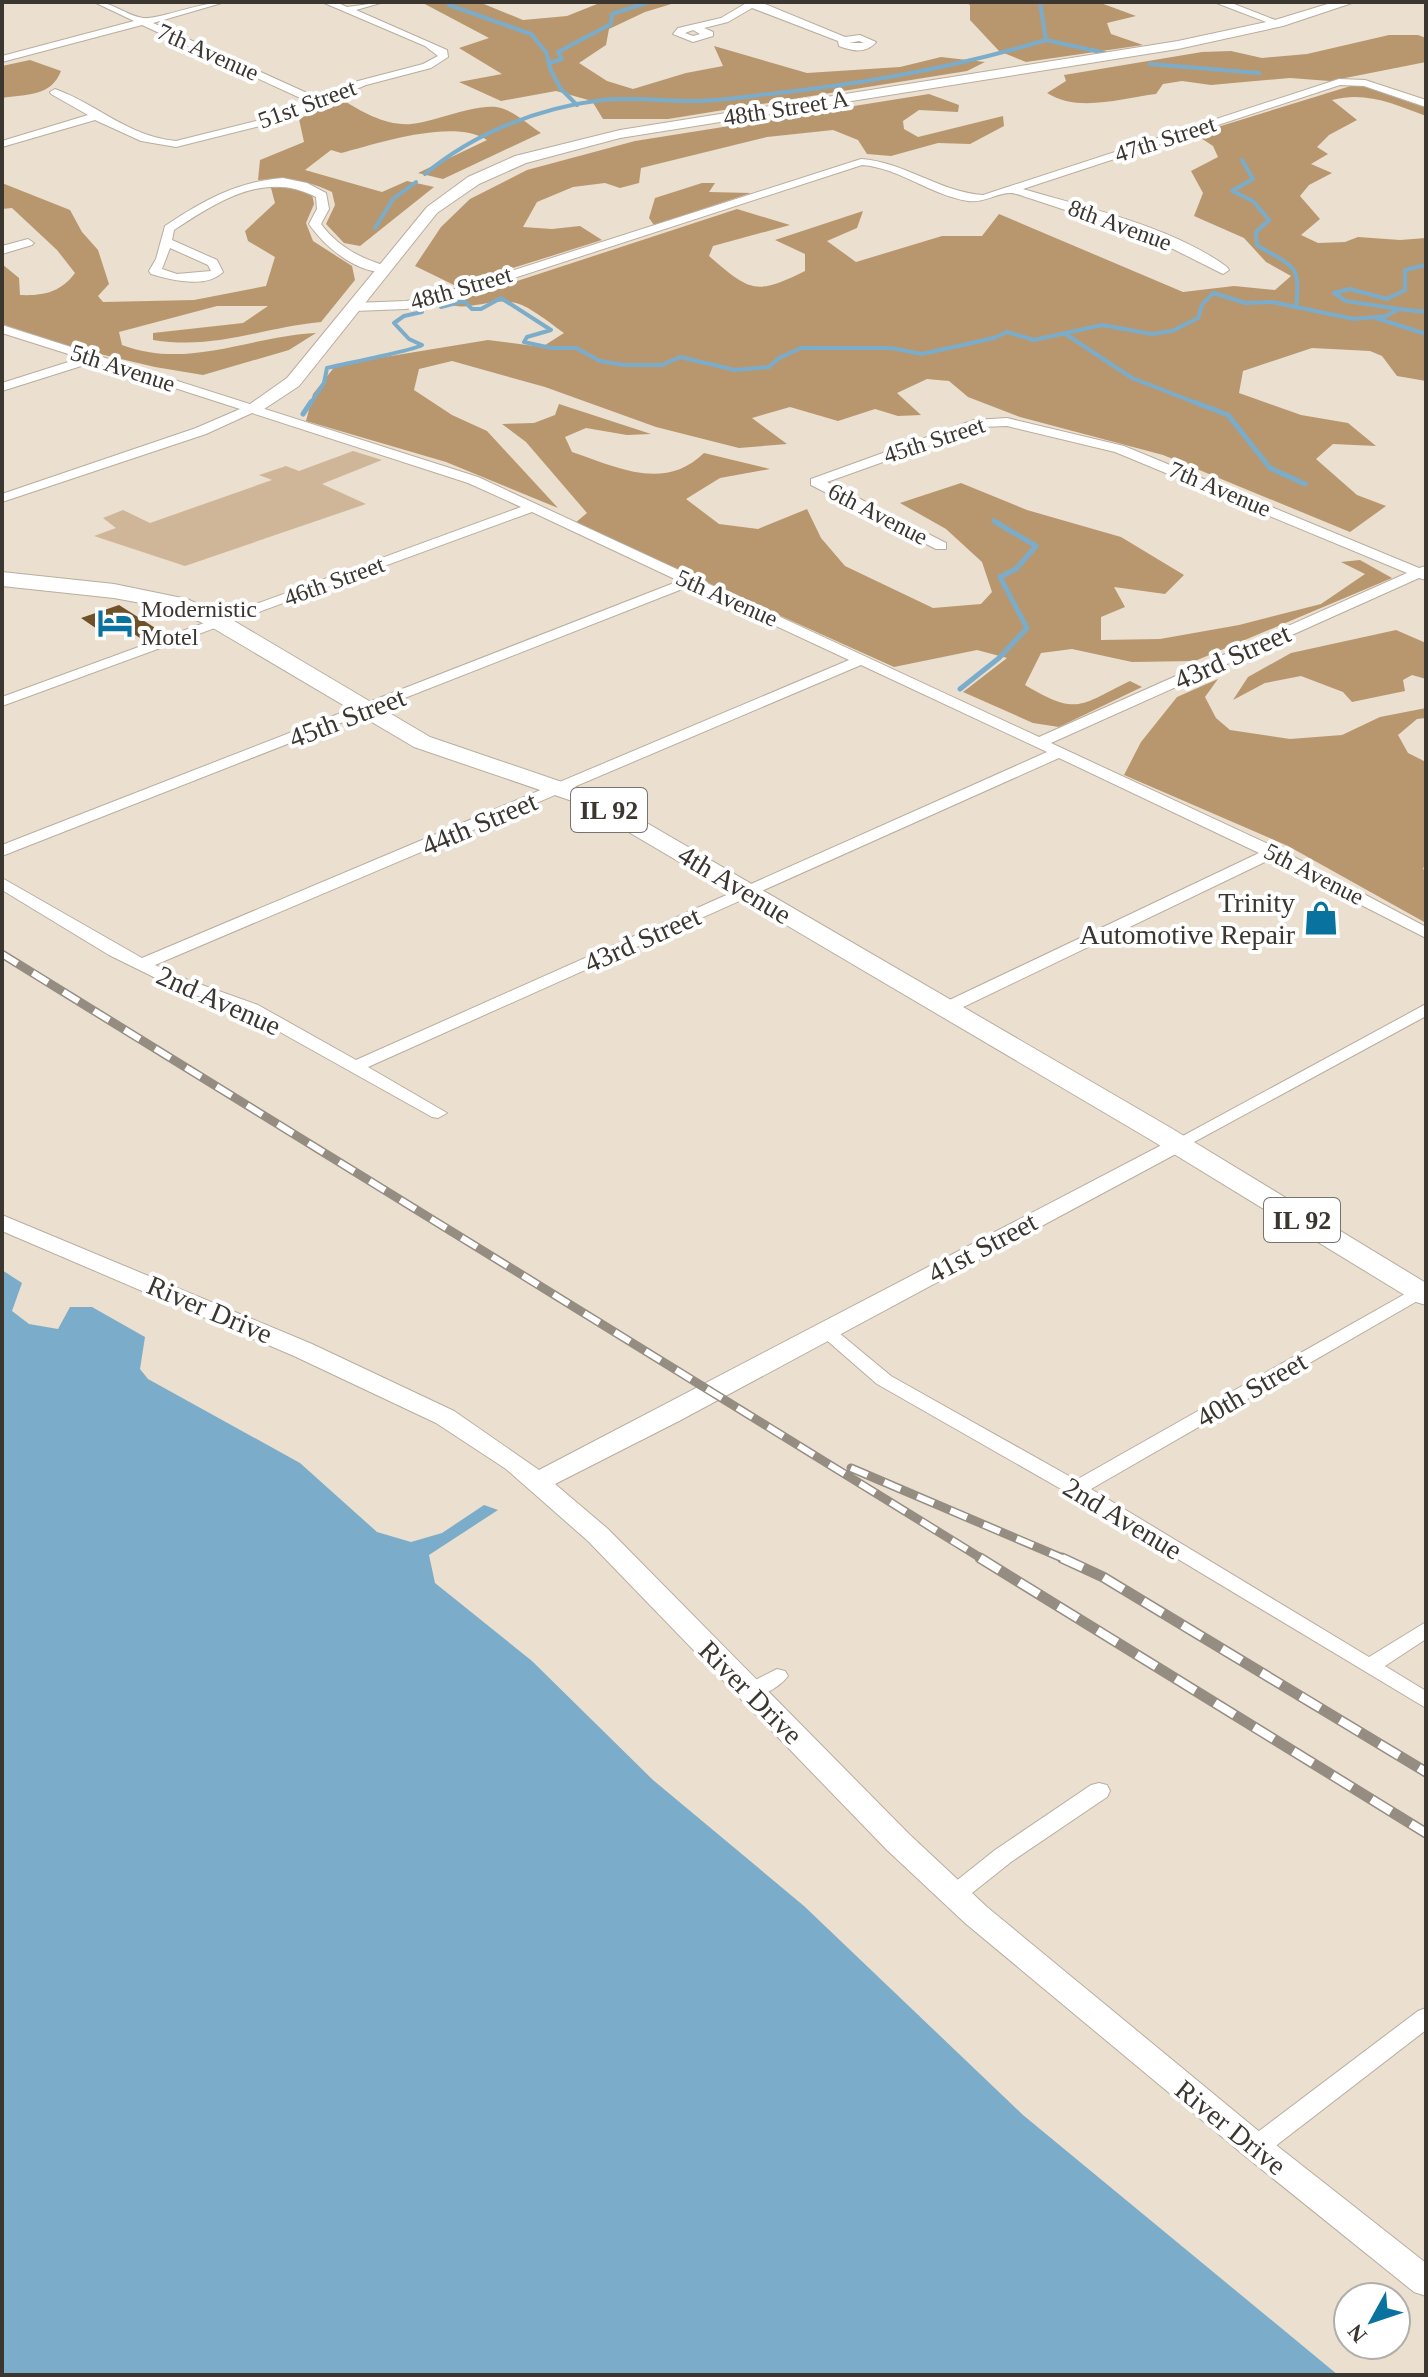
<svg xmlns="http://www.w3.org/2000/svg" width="1428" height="2377" font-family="Georgia,serif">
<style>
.green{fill:#cfb698}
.forest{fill:#b8976e}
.water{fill:#7badcb}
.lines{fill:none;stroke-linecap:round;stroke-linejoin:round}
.stream-far1{stroke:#7badcb;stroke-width:4}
.stream{stroke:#7badcb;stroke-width:5}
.building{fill:#6e5029}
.street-casing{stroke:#b9ad9e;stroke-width:2}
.secondary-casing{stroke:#b9ad9e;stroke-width:2}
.primary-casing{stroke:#b9ad9e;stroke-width:2}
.street{fill:#fff;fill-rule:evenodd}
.secondary{fill:#fff;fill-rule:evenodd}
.primary{fill:#fff;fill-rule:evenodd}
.rail-far1-casing{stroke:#968d82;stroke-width:9}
.rail-casing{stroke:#968d82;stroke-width:11}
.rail-far1{stroke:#fff;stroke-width:6;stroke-dasharray:18;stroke-linecap:butt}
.rail{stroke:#fff;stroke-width:8;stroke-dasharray:23;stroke-linecap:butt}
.labels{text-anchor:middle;stroke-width:8;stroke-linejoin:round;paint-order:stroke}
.far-street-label{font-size:24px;fill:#3b3630;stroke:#fff}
.far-poi-label{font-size:24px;fill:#3b3630;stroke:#fff;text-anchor:start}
.shield{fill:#fff;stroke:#76726e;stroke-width:2}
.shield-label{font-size:26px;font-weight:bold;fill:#3b3630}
.street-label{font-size:28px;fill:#3b3630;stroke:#fff}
.poi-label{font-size:28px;fill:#3b3630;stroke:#fff;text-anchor:end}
</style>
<rect width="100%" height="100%" fill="#ebdfcf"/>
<!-- green -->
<path class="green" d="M353,451L382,460L322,484L366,504L185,566L94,536L116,528L103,518L123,510L150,523L272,480L259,475L286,466L299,471Z"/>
<!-- forest -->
<path class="forest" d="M421,2H479L523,20L567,16L602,2H678L645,12L609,29L606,45L579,63L607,81L633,89L686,73L723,66L714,46L807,73L900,67L941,57L985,62L967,71L668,119H603L592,101L556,91L501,101L459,82L502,74L459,48L489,38Z
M965,2H1098L1136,16L1107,23L1111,34L1143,45L1026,62L999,51L970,20V5Z
M1389,35H1418L1426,38V62L1330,81L1290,78L1211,85L1182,81L1163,84L1156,94C1122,98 1078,113 1047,93L1066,81L1064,75L1202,52L1231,51L1262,58L1307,54Z
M30,60L61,71C51,97 26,94 2,98V66Z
M1357,84L1426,108V116C1394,104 1366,91 1332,100L1357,120L1329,135L1317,147L1328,154L1311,164L1332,173L1309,185L1300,196L1320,219L1301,235L1318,243L1345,242L1358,237L1400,240L1426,238V381L1397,376L1382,356L1370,351L1312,348L1243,371L1239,393L1301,415L1348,423L1376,446L1333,444L1316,459L1357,495L1386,506L1350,532L1163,455L1020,417L968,397L949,381L927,379L897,393L921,415L898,416L875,409L838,421L790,407L752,418L787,444L739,448L656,427L545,387L452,361L419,369L414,390L452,415L487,431L558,508L446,462L306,421L313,394L336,365L488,340L542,347L564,333C551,324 531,307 516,303C492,297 470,312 447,304L737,209L790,225L713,246L709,256C750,291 755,296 805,271V254L775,240L863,211L857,228L827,241L856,262L942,236H982L999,214L1183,292L1234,286L1275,290L1291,276L1266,262L1244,238L1194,216L1203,193L1191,171L1218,157L1213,146L1195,134Z
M929,94L959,105L958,112L919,110L903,121L904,129L918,137L1003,116L1004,126L970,144L938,143L891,156L867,154L858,140L833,130L767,137L641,168L639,183L620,188L605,183L573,187L537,202L523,227L552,229L580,226L602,240L456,286L415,266L441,227L470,199L527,170L635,141Z
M341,99C362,112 386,126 411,124C437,122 481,100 504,109C517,114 529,125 541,133L443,179L418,173L487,140C454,118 379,143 341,153L331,150L305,170L382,192L407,181L434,187L360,246L344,243L326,224L335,205L332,192C307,180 286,178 258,180L260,160L304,142L299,119Z
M2,183L70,210L82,232L98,250L109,284L98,296L103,302L194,300L266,286L275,257L248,241L245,231L275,203L271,188H299L312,194L314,204L306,223L313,241L352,266L355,280L321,322C260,328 216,350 153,340V333L243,323L268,306H217L119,332L122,345C188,370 250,336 316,333L289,350L203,375L155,367L70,347L2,324V264L19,278L20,295C44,296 61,292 75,273L57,250L12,208L2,209Z
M702,183H715L709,192L751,193L654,225L649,218L655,198Z
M559,404L651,434L627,435L586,428L565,437L572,452C617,467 664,492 704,453L770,469L720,478L686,499L719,524L758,529L807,509L821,538L845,566L933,608L981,604L992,592L982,562L946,529L900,503L961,483L1027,510L1121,537L1184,575L1165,594L1114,587L1125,607L1101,617V640L1160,639L1239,625L1321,604L1365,574L1341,562L1360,560L1392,578L1195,661L1132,662L1072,649L1041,653L1025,685C1077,716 1079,706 1130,681L1142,687L1059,727L1033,723L963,692L1007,658L977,650L894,667L575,523L587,513L526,442L502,424L534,423L555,415Z
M1396,630L1426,643V679L1412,675L1403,680L1405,691L1352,702L1343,692L1301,676L1265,683L1233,700L1248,677L1291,653Z
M1218,679L1205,697L1216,718L1230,730L1290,739L1342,735L1380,717L1426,708V718L1417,719L1398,735L1408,753L1426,762V862L1423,869L1426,871V923L1288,846L1124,775L1141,742L1177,697Z"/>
<!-- water -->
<path class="water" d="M2,1270L22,1283L12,1311L29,1324L58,1329L70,1307H92L145,1337L140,1369L148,1379L300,1463L377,1532L411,1542L442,1533L484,1505L498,1510L429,1555L435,1583L532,1661L653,1780L804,1906L1023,2115L1338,2375H2Z"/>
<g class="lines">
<!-- stream-far1 -->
<path class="stream-far1" d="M449,5L531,34L546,52L551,71L561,89L577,105
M1046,40L1105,53
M549,63L562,59L558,52L611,24L612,14L649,2
M1150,64L1259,73
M1242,160L1253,179L1232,191L1253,201L1269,220L1256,232L1257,245C1292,267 1302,263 1296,307
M425,174C474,133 538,108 602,100C632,97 663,101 693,101C715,101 738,98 760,95C856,85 953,68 1046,40L1040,2
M375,228L393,199L416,182
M441,307L464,301L472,309H481L501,298L551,330L527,337L524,342L551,348H576L600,361L624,365H662L680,357L735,370L769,367L779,358L801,348H891L922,354L994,338L1007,332L1034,340L1102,325L1152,334L1172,331L1198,318L1202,305L1213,293L1246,303L1272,302L1354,319L1386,316L1399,309L1346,301L1334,293L1350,289L1387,299L1405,290V270L1426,265
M1399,309L1426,312
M1376,318L1426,334
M1064,333L1132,378L1199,404
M310,404L324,383L327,368C343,364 416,350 422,345L409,339L394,323L404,316L422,312"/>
<!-- stream -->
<path class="stream" d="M1194,402L1228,415L1270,468L1305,484
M303,414L311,402
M960,689L999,658L1027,628L1000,577L1016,569L1036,546L994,521"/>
</g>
<!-- building -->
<path class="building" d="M119,605L160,631L140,638L118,624L100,631L81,618Z"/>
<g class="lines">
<!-- street casing -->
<g class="street-casing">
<path id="street" d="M94,2C113,2 125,15 143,18C156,20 202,2 225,2L153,23L318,98L358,81L423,64L438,56L425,46L322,2H336L347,7L384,2L356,10L447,50L448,57L431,68L366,85L284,120L176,147L141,141L95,120L2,147V141L88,115L51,94L50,92L55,89C99,105 127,136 176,141L276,116L309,102L142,25L2,62V56L134,21Z
M748,2H760L845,37L860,35L876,42C866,54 852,51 839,46L838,41L752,8L728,22L704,28L713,32V36L693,42L673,34L678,28L721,18ZM693,30L700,34L693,36L685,33ZM859,41L864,43H849Z
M1214,2H1229L1283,23L1274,25Z
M1339,79L1365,80L1426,100V107L1364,86L1340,85L1023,189C1088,208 1173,227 1227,267L1229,270L1223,274L1153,239L1029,198C1024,197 1016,193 1011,193C996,193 985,203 968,201C930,195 900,168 862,165L440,302L406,309L354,311L348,307L354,303L406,301L433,296L861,159C905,162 939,192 983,195Z
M283,178L307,183L326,193L329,209L321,224C337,246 361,259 387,266V272C357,274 325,247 309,224L317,209L316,197C266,170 218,201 174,230L172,240L217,260L223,272C206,289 171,280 151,274L149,271L156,259L165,226C202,201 238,181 283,178ZM170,248L208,265L211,271L177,274L162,269Z
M28,239L34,243L32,245L2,254V246Z
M2,325L478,477L1039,737L1407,573L1115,452L1007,426L981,427L827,482L946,543V549H936L811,485V479L974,420L1007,418L1124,446L1419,568L1426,566V580L1419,578L1051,743L1279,849L1426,927V938L1271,859L953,1012H941L939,1008L941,1004L1259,853L1059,758L368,1067L447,1113L438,1118L432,1117L246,1013L176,988L109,955L2,890V878L142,958L849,660L690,586L2,856V845L679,581L532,512L2,706V697L521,507L468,483L252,413L206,434L2,502V494L196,428L240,409L94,362L2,391V383L81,358L2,333ZM861,665L1047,752L356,1060L258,1005L188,980L155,965Z
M1426,1004V1016L1183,1148L1177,1149L1168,1144Z
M1426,1282V1296L1091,1489L1369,1657L1426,1622V1639L1385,1666L1426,1691V1708L1068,1493L877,1384L816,1331L818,1327H832L891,1376L1076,1480Z
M777,1669L785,1671L788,1676C779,1688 758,1700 743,1696L740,1691L743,1686Z
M1099,1783L1107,1785L1110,1791L1107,1797L1011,1862L962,1901L954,1903L946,1901L943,1895L946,1889L995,1850L1091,1785Z
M1426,2008V2030L1265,2154L1256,2157L1247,2154L1244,2147L1247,2140L1418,2011Z"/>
</g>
<!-- secondary casing -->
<g class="secondary-casing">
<path id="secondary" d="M1334,2H1355L1283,26L1178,49L620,138L526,163L479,184L437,213L299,386L258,413H246L243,409L287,378L427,207L468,177L515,156L620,130L1178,41L1275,20Z
M1177,1137L1185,1139L1189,1144L1185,1149L679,1421L555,1484L608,1529L909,1834L987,1907L1267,2138L1426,2263V2296L1414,2292L1245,2156L965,1923L887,1850L588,1541L506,1469L436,1423L294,1356L2,1231V1215L312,1344L454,1411L539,1470Z"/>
</g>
<!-- primary casing -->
<g class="primary-casing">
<path id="primary" d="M2,572L114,584L187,599L229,618L430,737L597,794L1171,1128L1426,1283V1305L1416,1302L1151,1140L581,804L414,747L213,628L173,609L114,598L2,586Z"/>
</g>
<!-- street -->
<use href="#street" class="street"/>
<!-- secondary -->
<use href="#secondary" class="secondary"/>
<!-- primary -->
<use href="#primary" class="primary"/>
<!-- rail-far1 casing -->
<g class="rail-far1-casing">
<path id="rail-far1" d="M2,954L984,1560
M851,1468L1067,1560"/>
</g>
<!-- rail casing -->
<g class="rail-casing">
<path id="rail" d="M980,1558L1426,1833
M1062,1558L1103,1577L1426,1772"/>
</g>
<!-- rail-far1 -->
<use href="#rail-far1" class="rail-far1"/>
<!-- rail -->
<use href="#rail" class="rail"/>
</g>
<!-- icons -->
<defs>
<g id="hotel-bare" transform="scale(2.76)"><path d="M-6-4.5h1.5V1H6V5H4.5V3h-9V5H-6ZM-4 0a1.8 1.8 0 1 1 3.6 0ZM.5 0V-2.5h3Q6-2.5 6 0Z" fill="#0a729e" stroke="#fff" stroke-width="2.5" paint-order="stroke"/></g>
<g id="shop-bare" transform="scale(2.76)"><path d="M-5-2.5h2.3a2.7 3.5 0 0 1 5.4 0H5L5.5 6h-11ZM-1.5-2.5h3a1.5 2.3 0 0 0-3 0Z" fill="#0a729e" stroke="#fff" stroke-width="2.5" paint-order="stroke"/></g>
</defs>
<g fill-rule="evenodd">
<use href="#hotel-bare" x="115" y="623"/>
<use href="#shop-bare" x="1321" y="918"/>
</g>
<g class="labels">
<!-- far-street labels -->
<g class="far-street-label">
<text transform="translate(208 52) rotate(24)" y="8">7th Avenue</text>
<text transform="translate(307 104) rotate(-20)" y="8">51st Street</text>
<text transform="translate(786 108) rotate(-9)" y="8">48th Street A</text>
<text transform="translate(1165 139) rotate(-18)" y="8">47th Street</text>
<text transform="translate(1120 225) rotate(20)" y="8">8th Avenue</text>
<text transform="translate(461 288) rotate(-16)" y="8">48th Street</text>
<text transform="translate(123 368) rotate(18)" y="8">5th Avenue</text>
<text transform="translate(934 440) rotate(-18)" y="8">45th Street</text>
<text transform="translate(1220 489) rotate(23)" y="8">7th Avenue</text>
<text transform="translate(878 514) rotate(27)" y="8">6th Avenue</text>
<text transform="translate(334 581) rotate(-20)" y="8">46th Street</text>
<text transform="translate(727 598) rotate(24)" y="8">5th Avenue</text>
<text transform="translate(1314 874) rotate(27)" y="8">5th Avenue</text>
</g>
<!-- far-poi labels -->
<g class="far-poi-label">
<text x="141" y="617">Modernistic<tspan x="141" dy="28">Motel</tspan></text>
</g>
<!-- shield labels -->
<g class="shield">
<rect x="571" y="788" width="76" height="44" rx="6"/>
<rect x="1264" y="1198" width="76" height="44" rx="6"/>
</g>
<g class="shield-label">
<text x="609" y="819">IL 92</text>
<text x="1302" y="1229">IL 92</text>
</g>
<!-- street labels -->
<g class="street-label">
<text transform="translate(1232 656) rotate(-24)" y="10">43rd Street</text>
<text transform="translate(347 717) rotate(-21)" y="10">45th Street</text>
<text transform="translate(479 823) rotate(-23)" y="10">44th Street</text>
<text transform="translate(735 884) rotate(31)" y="10">4th Avenue</text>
<text transform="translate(642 939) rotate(-24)" y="10">43rd Street</text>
<text transform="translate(219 1000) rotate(24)" y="10">2nd Avenue</text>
<text transform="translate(982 1247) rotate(-28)" y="10">41st Street</text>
<text transform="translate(210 1309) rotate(23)" y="10">River Drive</text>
<text transform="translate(1251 1389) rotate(-30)" y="10">40th Street</text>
<text transform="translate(1123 1518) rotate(31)" y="10">2nd Avenue</text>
<text transform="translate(751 1692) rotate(45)" y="10">River Drive</text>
<text transform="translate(1231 2127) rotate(39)" y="10">River Drive</text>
</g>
<!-- poi labels -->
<g class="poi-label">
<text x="1295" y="912">Trinity<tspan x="1295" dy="32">Automotive Repair</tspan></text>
</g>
</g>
<!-- border -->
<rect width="1428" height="2377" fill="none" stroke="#3b3630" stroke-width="8"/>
<!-- north arrow -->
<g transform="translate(1372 2321) rotate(230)"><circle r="38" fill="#ffffff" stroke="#b1afac" stroke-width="2"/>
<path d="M0-6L14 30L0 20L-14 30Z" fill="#0a729e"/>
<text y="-12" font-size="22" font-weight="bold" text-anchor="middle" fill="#3b3630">N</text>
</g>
</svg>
